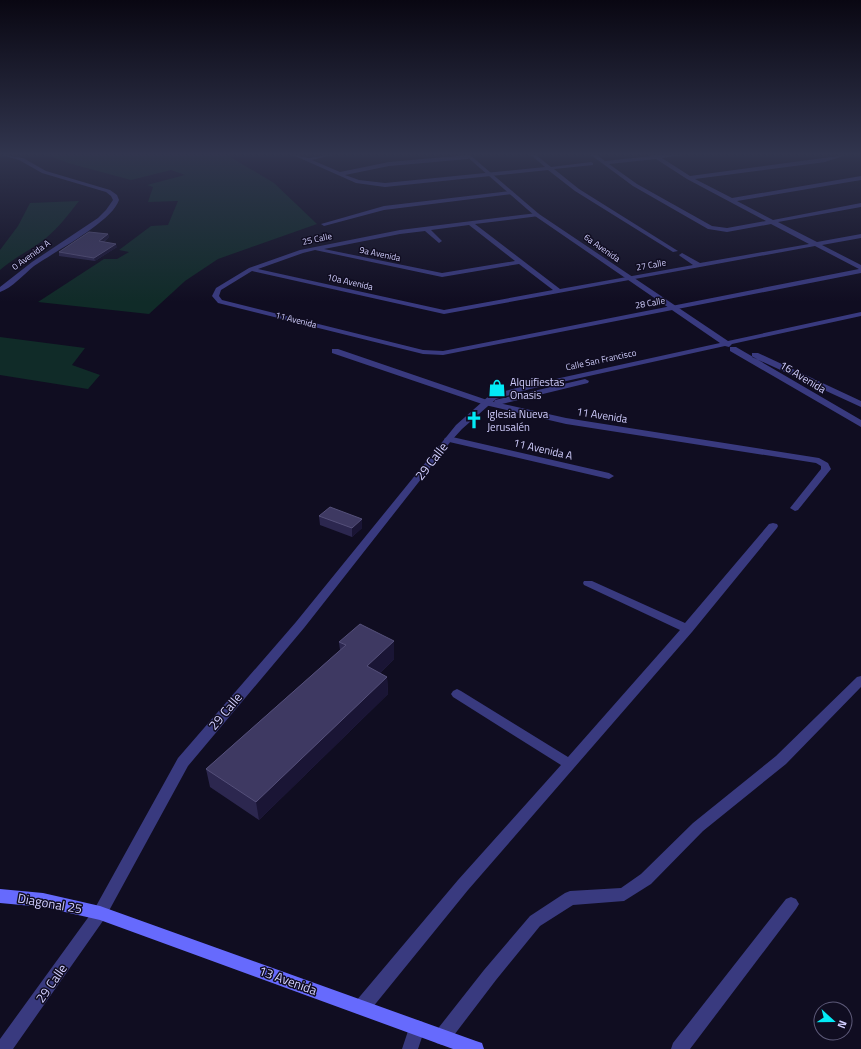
<svg xmlns="http://www.w3.org/2000/svg" width="861" height="1049" font-family="'Titillium Web',sans-serif">
<style>
.green{fill:#102b28}
.lines{fill:none;stroke-linecap:round;stroke-linejoin:round}
.minor{fill:#393a7f;fill-rule:evenodd}
.tertiary{fill:#393a7f;fill-rule:evenodd}
.secondary{fill:#666afd;fill-rule:evenodd}
.wall{fill:#2c274f}
.shaded-wall{fill:#1a1535}
.building{fill:#3e3962;stroke:#55507a}
.labels{text-anchor:middle;stroke-width:3;stroke-linejoin:round;paint-order:stroke}
.far-street-label{font-size:9px;fill:#d1cefe;stroke:#100d21}
.street-label{font-size:11px;fill:#d1cefe;stroke:#100d21}
.poi-label{font-size:11px;fill:#d1cefe;stroke:#100d21;text-anchor:start}
.near-street-label{font-size:13px;fill:#d1cefe;stroke:#100d21}
</style>
<rect width="100%" height="100%" fill="#100d21"/>
<!-- green -->
<path class="green" d="M47,155H227L274,183L317,224L218,259L185,281L149,314L38,302L104,259H117L129,252L119,250L151,226L168,225L178,201L148,202L153,187L147,185L185,175L171,170L131,180L68,163Z
M79,201C69,214 59,227 46,238C31,250 15,257 0,270V250L18,226L30,203Z
M0,337L85,348L72,365L100,375L88,389L0,375Z"/>
<g class="lines">
<!-- minor -->
<path class="minor" d="M2,155L23,158L46,171L110,190L117,195L119,200C112,222 54,252 34,266C24,274 12,288 0,292V287L32,262L98,218L106,210L113,200L111,196L106,192L42,173L19,160Z
M293,155C298,155 304,158 309,158C317,157 324,155 332,155L312,160L340,172L389,162L468,155L471,157L468,159L389,166L345,175L359,180L385,183L545,167L531,155H536L551,167L591,162L593,163V165L554,169L579,189L678,251L673,252L575,191L548,170L385,187L356,183Z
M591,155H597L605,161L652,156L651,155H681L662,158L690,176L846,155L825,162L695,179L732,198L861,176V180L737,201L773,220L861,203V207L778,222L817,242L861,234V238L822,245L861,265V273L443,355L423,354L218,303L212,296L216,288L249,268L300,250L400,230L537,213L539,214V216L475,224L560,289L693,265L680,256L679,255L682,253L700,263L809,244L771,224L727,232L708,229L633,186ZM656,159L687,179L766,221L727,228L712,226L637,184L609,164ZM469,225L515,261L442,273L324,249L400,234L425,231L439,243L442,241L431,230ZM815,246L859,269L443,351L423,350L222,300L219,296L221,290L252,271L444,314ZM315,250L442,277L519,264L553,290L444,310L258,269L303,253Z
M511,191L513,192V194L384,210L324,226L321,224L384,206Z
M730,347H736L861,420V427L730,351Z
M332,349H338L490,401L566,418L819,458L828,463L831,469L798,510L795,511L790,508L821,469V466L816,463L566,424L485,405L332,353Z
M752,353H758L861,401V407L752,357Z
M448,436L609,473L614,476L609,479L445,441L444,439Z
M773,523L777,524L778,526L777,528L692,632L468,890L368,1013L362,1015L356,1013L354,1007L356,1001L458,880L561,765L453,697L451,694L453,691L457,689L461,691L568,757L680,630L584,585L583,583L584,581H592L685,623L769,524Z
M861,676V687L786,764L703,831L651,884L624,901L573,905L540,926L496,980L448,1043L442,1045L436,1043L434,1037L436,1031L484,970L530,916L565,893L570,891L621,888L641,874L693,823L776,756L857,677Z
M791,897L796,899L799,904L796,909L690,1049H671L673,1043L786,899Z
M100,906L105,908L108,913L105,918L13,1049H0V1039L95,908Z
M417,1020L423,1022L425,1028L418,1049H402L411,1022Z"/>
<!-- tertiary -->
<path class="tertiary" d="M465,155H470L539,214L728,341L861,312V316L732,344L729,347L725,346L530,389L496,399L462,429L451,441L304,628L188,766L105,918L100,920L95,918L92,913L95,908L178,758L296,622L456,425L490,395L528,385L720,343L535,216Z
M585,379L589,381L588,383L498,405L494,402L495,400Z"/>
<!-- secondary -->
<path class="secondary" d="M0,889L43,893L100,906L476,1041L482,1043L484,1049H453L100,920L43,907L0,903Z"/>
</g>
<!-- wall -->
<path class="wall" d="M108,234L109,237L104,242L117,247L95,261L59,256V252Z
M319,516L362,528L352,537L320,525Z
M339,642L394,659L380,673L387,677L388,694L259,820L210,787L206,769L340,650Z"/>
<!-- shaded-wall -->
<path class="shaded-wall" d="M108,234L109,237L100,244L99,241Z
M116,244L117,247L95,261L94,258Z
M362,519V528L352,537V528Z
M394,641V659L368,684L367,666Z
M387,677L388,694L259,820L256,802Z"/>
<!-- building -->
<path class="building" d="M89,232L108,234L99,241L116,244L94,258L59,252Z
M330,507L362,519L352,528L319,516Z
M360,624L394,641L367,666L387,677L256,802L206,769L346,645L339,642Z"/>
<!-- sky -->
<linearGradient id="sky" x2="0" y2="1"><stop stop-color="#090712"/><stop offset="0.51" stop-color="#31354e"/><stop offset="1" stop-color="#31354e" stop-opacity="0"/></linearGradient>
<rect width="861" height="302" fill="url(#sky)"/>
<!-- icons -->
<defs>
<g id="shop-bare" transform="scale(1.38)"><path d="M-5-2.5h2.3a2.7 3.5 0 0 1 5.4 0H5L5.5 6h-11ZM-1.5-2.5h3a1.5 2.3 0 0 0-3 0Z" fill="#03eaf5" stroke="#100d21" stroke-width="2.5" paint-order="stroke"/></g>
<g id="church-bare" transform="scale(1.38)"><path d="M-1.2-6h2.4v3.5h3.3v2.4h-3.3V6h-2.4V-.1h-3.3v-2.4h3.3Z" fill="#03eaf5" stroke="#100d21" stroke-width="2.5" paint-order="stroke"/></g>
</defs>
<g fill-rule="evenodd">
<use href="#shop-bare" x="497" y="388"/>
<use href="#church-bare" x="474" y="420"/>
</g>
<g class="labels">
<!-- far-street labels -->
<g class="far-street-label">
<text transform="translate(317 239) rotate(-12)" y="3">25 Calle</text>
<text transform="translate(602 248) rotate(35)" y="3">6a Avenida</text>
<text transform="translate(380 254) rotate(12)" y="3">9a Avenida</text>
<text transform="translate(31 255) rotate(-36)" y="3">0 Avenida A</text>
<text transform="translate(651 265) rotate(-10)" y="3">27 Calle</text>
<text transform="translate(350 282) rotate(13)" y="3">10a Avenida</text>
<text transform="translate(650 303) rotate(-10)" y="3">28 Calle</text>
<text transform="translate(296 320) rotate(14)" y="3">11 Avenida</text>
<text transform="translate(601 360) rotate(-12)" y="3">Calle San Francisco</text>
</g>
<!-- street labels -->
<g class="street-label">
<text transform="translate(803 377) rotate(31)" y="4">16 Avenida</text>
<text transform="translate(602 415) rotate(9)" y="4">11 Avenida</text>
<text transform="translate(543 449) rotate(13)" y="4">11 Avenida A</text>
</g>
<!-- poi labels -->
<g class="poi-label">
<text x="510" y="386">Alquifiestas<tspan x="510" dy="13">Onasis</tspan></text>
<text x="487" y="418">Iglesia Nueva<tspan x="487" dy="13">Jerusalén</tspan></text>
</g>
<!-- near-street labels -->
<g class="near-street-label">
<text transform="translate(431 461) rotate(-52)" y="5">29 Calle</text>
<text transform="translate(225 711) rotate(-50)" y="5">29 Calle</text>
<text transform="translate(50 903) rotate(10)" y="5">Diagonal 25</text>
<text transform="translate(288 980) rotate(20)" y="5">13 Avenida</text>
<text transform="translate(51 983) rotate(-55)" y="5">29 Calle</text>
</g>
</g>
<!-- north arrow -->
<g transform="translate(833 1021) rotate(111)"><circle r="19" fill="#100d21" stroke="#5d5a79"/>
<path d="M0-3L7 15L0 10L-7 15Z" fill="#03eaf5"/>
<text y="-6" font-size="11" font-weight="bold" text-anchor="middle" fill="#d1cefe">N</text>
</g>
</svg>
